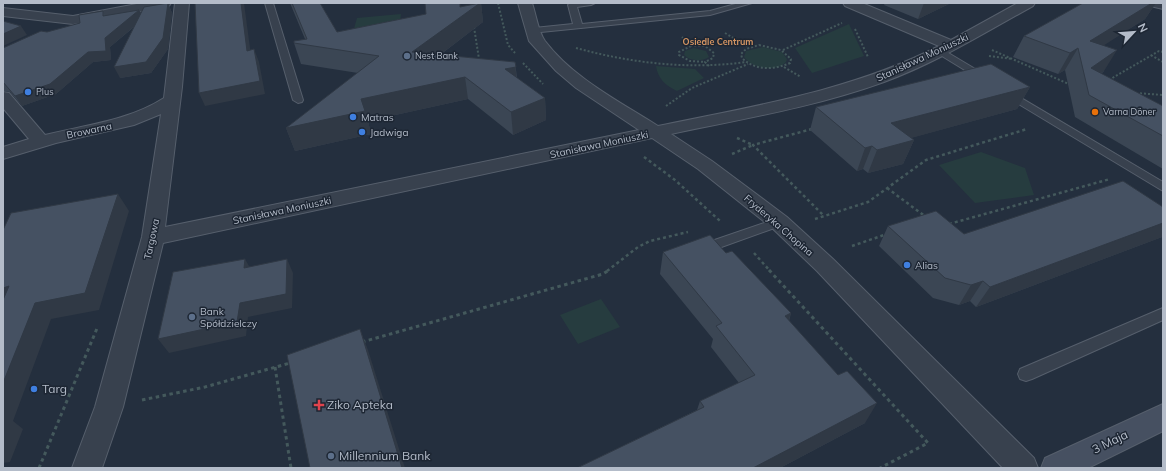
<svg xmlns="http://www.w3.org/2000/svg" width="1166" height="471" font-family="Mulish,sans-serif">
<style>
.green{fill:#263c3f}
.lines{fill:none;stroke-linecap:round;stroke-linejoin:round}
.lane-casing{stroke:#565f6c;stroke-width:2}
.street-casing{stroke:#565f6c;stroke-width:2}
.secondary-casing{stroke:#565f6c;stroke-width:2}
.path-far2{stroke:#44595c;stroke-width:2;stroke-dasharray:2 2;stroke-linecap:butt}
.path-far1{stroke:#44595c;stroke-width:2.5;stroke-dasharray:3 3;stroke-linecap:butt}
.path{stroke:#44595c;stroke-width:3;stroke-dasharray:3.5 3.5;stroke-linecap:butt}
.lane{fill:#38414e;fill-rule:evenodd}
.street{fill:#38414e;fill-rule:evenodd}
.secondary{fill:#465061;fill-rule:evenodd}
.wall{fill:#3b4654}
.shaded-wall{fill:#303945}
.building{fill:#455162;stroke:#303945}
.service-dot{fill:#5c6f8a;stroke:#1d2633;stroke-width:1.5}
.shop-dot{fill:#3f7fe0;stroke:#1d2633;stroke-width:1.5}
.food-dot{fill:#e8710a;stroke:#1d2633;stroke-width:1.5}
.health-dot{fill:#e0444e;stroke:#1d2633;stroke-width:1.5}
.labels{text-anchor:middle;stroke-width:3;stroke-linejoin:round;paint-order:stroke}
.far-neighbourhood-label{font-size:9px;font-weight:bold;fill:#d59563;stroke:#1d2633}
.far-poi-label{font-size:9px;fill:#b4bcc9;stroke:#1d2633;text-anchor:start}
.street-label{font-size:10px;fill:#b4bcc9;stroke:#1d2633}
.poi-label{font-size:10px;fill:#b4bcc9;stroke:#1d2633;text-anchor:start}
.near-poi-label{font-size:12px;fill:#b4bcc9;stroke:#1d2633;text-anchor:start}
.near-street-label{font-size:12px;fill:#b4bcc9;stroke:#1d2633}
</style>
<rect width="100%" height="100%" fill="#242f3e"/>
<!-- green -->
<path class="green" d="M401,14L399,29L353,32L357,18Z
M849,24L864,56L812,73L795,48Z
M763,47L782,52L787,59L786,62C776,73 752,68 744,57L746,51Z
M694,48L706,51L709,57C701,62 690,61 684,55L685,51Z
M656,66L695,69L704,78L677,91C665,85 658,79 656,66Z
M981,152L1025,168L1034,195L975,203L939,165Z
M601,299L620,327L578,344L560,315Z"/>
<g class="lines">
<!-- lane casing -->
<g class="lane-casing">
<path id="lane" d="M265,3H273L303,100L302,102L298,103L293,100Z
M570,3H595L591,5L577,7L582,24L710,11L739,3H752L710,15L531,33V29L534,28L573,24L568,5Z
M1145,3L1163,4V9L1146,5Z
M940,48L987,76L989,78L987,80H981L937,53V49Z
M1006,89L1163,182V191L1002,94L1001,92L1002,90Z
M779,218L783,219L785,222L783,225L702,254L697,252L695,249L697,246Z
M1163,308V320L1032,379L1026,381L1020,379L1018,374L1020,369Z"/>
</g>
<!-- street casing -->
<g class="street-casing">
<path id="street" d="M142,3H171L169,6L164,7L73,24L3,16V8L73,16Z
M175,3H189L182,87L165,227L639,130L576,88L556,71L529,41L518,3H532C536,14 538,31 545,41C573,78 619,101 658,126C754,106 851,91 939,46L845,6L843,3H862L951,40L1018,3H1035L1033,6C984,33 936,63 884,82C815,107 742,119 671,134L712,161L787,217L833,259L1034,458L1038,468H1003L817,271L771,227L698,169L652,138L163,243L123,407L102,468H72L95,407L142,237L161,114L134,125L56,143L3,159V147L29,139L3,108V92L9,93L45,135C85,125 128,121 164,98Z"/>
</g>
<!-- secondary casing -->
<g class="secondary-casing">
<path id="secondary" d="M1163,404V431L1088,468H1041L1045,458Z"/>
</g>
<!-- path-far2 -->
<path class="path-far2" d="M498,3L508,45L515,53
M474,27L479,59
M855,29L868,57
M725,33L749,47
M682,37L691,46H705L714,53L713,58L705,62L709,66
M759,45L781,50L791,59L790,63C774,70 755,71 742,58L741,54L746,49Z
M691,46L679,52V55L690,61L705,62
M576,48C631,63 689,70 746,62
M783,50L842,23
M992,50L1071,85
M1151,55L1163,62
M989,56L1012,59
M523,63L543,84
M784,67L801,77
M1109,80L1159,51L1163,52
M1136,93L1163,95
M666,106L692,88L748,64"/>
<!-- path-far1 -->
<path class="path-far1" d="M812,129L753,145L824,216
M737,138L753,145
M732,154L753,145
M644,157L675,180L720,221
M887,188L926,217
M815,219L868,202L926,160L1027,129
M949,224L1110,179
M852,246L887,234
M754,253L770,271
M607,271L638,247L650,241L688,232"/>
<!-- path -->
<path class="path" d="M769,270L928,443L880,468
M362,342L603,274L609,270
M275,367L291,468
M142,400L205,387L290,363
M39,468L98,326"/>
<!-- lane -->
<use href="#lane" class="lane"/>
<!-- street -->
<use href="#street" class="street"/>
<!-- secondary -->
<use href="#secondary" class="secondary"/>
</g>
<!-- wall -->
<path class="wall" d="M168,3L172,13L168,49L151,73L120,78L134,27L110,47L111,60L93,62L56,94L22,106L10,92L3,91V48L80,23L103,11L105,16L141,13Z
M290,3H320L337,32L481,3L483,22L440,55L515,62L517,78L545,98L546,120L513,135L468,99L368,121L371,134L295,151L286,128L358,73L301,64L294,43L305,39Z
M885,3H951L918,19L884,5Z
M1083,3H1156L1145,19L1103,45L1104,71L1101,74L1163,106V169L1075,117L1065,70L1058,74L1013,57L1024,36Z
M1030,87L1017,109L910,138L914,140L903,164L868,173L863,169L857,171L810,130L816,107Z
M888,226L964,234L1162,237L976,307L970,301L959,305L933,298L879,246Z
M663,252L726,253L791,313L789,321L865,423L780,468H577L697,410L700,401L739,383L711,347L713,339L660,274Z"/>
<!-- shaded-wall -->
<path class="shaded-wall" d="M168,3L172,13L168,49L151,73L120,78L114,67Z
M241,3H244L252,63L247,51Z
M480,3H481L483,22L416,73L412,52Z
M924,3H951L918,19Z
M1152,3H1156L1145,19L1081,60L1090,41Z
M139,10L144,18L110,47L111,60L93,62L56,94L22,106L15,96L105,38Z
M21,26L27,35L3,46V34Z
M1078,48L1065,70L1058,74L1070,53Z
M254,49L259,62L265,94L205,106L199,93Z
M1117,50L1104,71L1086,84L1091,68Z
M515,62L517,84L505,69Z
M465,77L468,99L368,121L371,134L295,151L286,128L361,99Z
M1030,87L1017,109L882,146L891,123Z
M545,98L546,120L513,135L511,112Z
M914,140L903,164L868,173L877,150Z
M872,146L863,169L857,171L865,148Z
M118,194L129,211L99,310L51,319L13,421L23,429L10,462L3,463V383L35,303Z
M1163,223V236L1162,237L976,307L990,287Z
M245,259L253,273L244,268Z
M287,259L293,273L292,308L248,317L246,336L169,353L158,339Z
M983,281L970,301L959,305L971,285Z
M9,286L3,308V288Z
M791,313L784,334L785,316Z
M360,329L368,350L405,468H402Z
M877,403L865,423L780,468H753Z"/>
<!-- building -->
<path class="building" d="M168,3L163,38L146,62L114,67L144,7Z
M195,3H241L247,51L254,49L260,81L199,93Z
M292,3H320L337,32L426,14L425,3H460V7L480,3L412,52L515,62L516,67L505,69L545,98L511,112L465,77L361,99L365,111L286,128L379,56L294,43V41L307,39Z
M1083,3H1152L1090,41L1117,50L1091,68L1163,106V136L1089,95L1078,48L1070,53L1024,36Z
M139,10L105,38L106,51L88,52L50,84L15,96L3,82V57L4,56H3V48L41,31L47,32L80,23L79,15L103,11V16Z
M3,21L21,26L3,34Z
M991,64L1030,87L891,123L914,140L877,150L872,146L865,148L816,107Z
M1123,181L1163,207V223L990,287L983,281L971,285L945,278L888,226L936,211L964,234Z
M118,194L85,293L35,303L3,383V300L9,286L3,288V230L11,213Z
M710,235L726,253L732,251L791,313L785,316L838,375L847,371L877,403L753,468H577L704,407L700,401L755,375L716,326L722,323L663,252Z
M245,259L244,268L287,259L286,294L240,303L237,322L158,339L173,272Z
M360,329L402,468H310L287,355Z"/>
<!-- markers -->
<g class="service-dot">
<circle cx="407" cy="56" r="4"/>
<circle cx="192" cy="317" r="4"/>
<circle cx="331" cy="456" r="4"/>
</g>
<g class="shop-dot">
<circle cx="28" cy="92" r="4"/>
<circle cx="353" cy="117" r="4"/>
<circle cx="362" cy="132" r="4"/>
<circle cx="907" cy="265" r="4"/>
<circle cx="34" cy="389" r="4"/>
</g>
<circle class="food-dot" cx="1095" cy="112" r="4"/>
<path class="health-dot" d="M317 399h4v4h4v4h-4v4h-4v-4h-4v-4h4z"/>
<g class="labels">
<!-- far-neighbourhood labels -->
<g class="far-neighbourhood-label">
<text x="718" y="45">Osiedle Centrum</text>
</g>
<!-- far-poi labels -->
<g class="far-poi-label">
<text x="415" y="59">Nest Bank</text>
<text x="36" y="95">Plus</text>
<text x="1103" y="115">Varna Döner</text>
</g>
<!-- street labels -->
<g class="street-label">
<text transform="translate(922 57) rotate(-25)" y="4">Stanisława Moniuszki</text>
<text transform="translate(89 130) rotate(-12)" y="4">Browarna</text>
<text transform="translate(599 144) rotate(-12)" y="4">Stanisława Moniuszki</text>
<text transform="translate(282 210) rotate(-12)" y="4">Stanisława Moniuszki</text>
<text transform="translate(779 225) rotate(41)" y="4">Fryderyka Chopina</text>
<text transform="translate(151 239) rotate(-78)" y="4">Targowa</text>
</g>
<!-- poi labels -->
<g class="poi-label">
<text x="361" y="121">Matras</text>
<text x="370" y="136">Jadwiga</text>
<text x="915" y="269">Alias</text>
<text x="200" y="315">Bank<tspan x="200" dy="12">Spółdzielczy</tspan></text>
</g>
<!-- near-poi labels -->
<g class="near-poi-label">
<text x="42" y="393">Targ</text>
<text x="327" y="409">Ziko Apteka</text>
<text x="339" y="460">Millennium Bank</text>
</g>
<!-- near-street labels -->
<g class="near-street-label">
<text transform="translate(1110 442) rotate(-26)" y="4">3 Maja</text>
</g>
</g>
<!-- border -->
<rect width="1166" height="471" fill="none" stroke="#b4bcc9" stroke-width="8"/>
<!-- north arrow -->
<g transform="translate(1134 32) rotate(64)" stroke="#1d2633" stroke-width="3" paint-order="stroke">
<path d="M0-3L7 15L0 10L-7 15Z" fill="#b4bcc9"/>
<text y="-6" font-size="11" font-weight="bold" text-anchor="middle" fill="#b4bcc9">N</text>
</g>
</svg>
